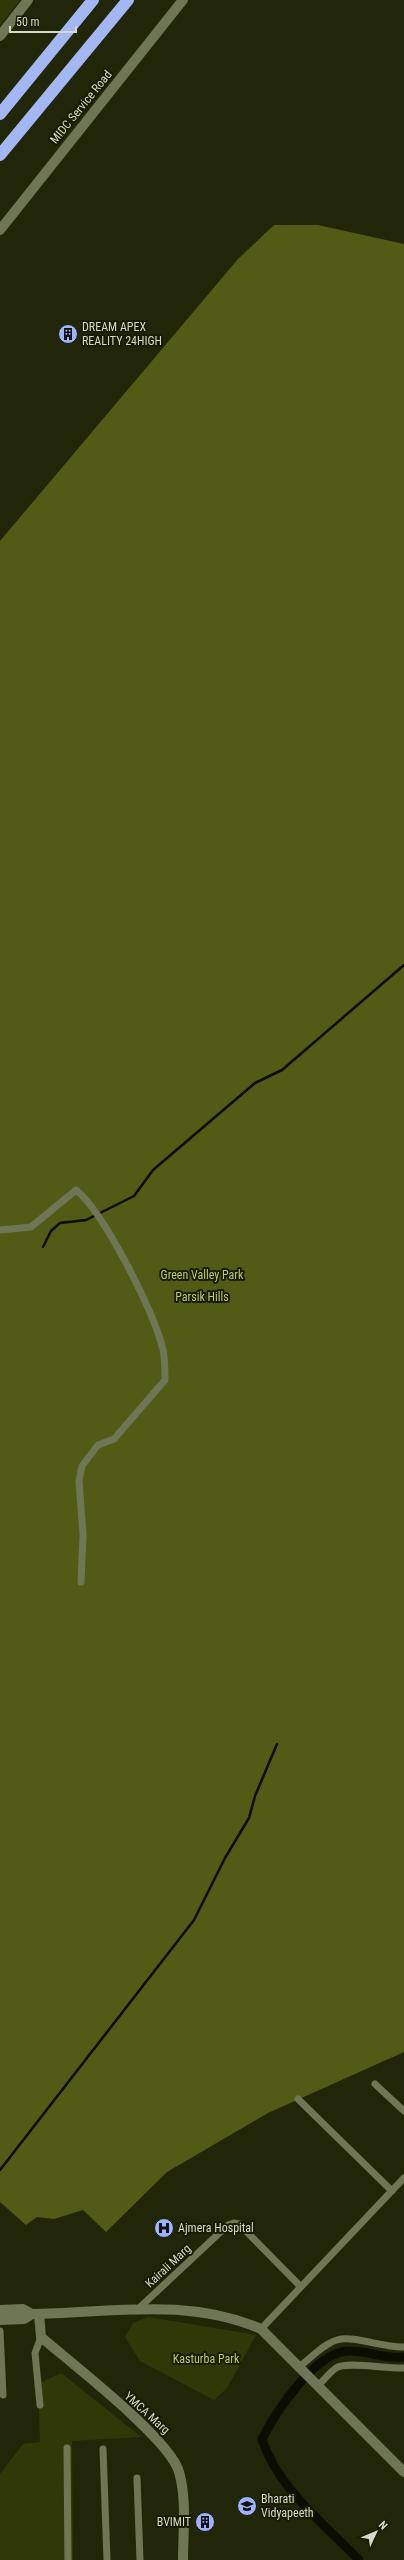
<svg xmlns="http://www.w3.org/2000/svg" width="404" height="2560" font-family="'Roboto Condensed',sans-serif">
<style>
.green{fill:#313807}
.forest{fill:#515b15}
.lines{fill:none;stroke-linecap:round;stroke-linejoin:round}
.stream{stroke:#0a0d00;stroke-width:2.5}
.canal{stroke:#0a0d00;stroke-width:9}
.street{stroke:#6f7656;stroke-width:7}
.secondary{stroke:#6f7656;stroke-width:10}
.highway{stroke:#a3b7f4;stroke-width:12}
.labels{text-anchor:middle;stroke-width:4;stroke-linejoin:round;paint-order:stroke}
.street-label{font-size:12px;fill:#d5d9c8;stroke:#181c01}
.poi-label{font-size:12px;fill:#d5d9c8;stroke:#181c01;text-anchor:start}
.park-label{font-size:12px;fill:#bacb6c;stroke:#181c01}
</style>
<rect width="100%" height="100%" fill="#212608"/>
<!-- green -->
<path class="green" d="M0,0H20L0,25Z
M148,2317L256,2335L227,2388L214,2400L140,2361L125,2337L133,2323Z
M61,2373L141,2437L72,2441L73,2560H0V2474L23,2444L40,2442L38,2384Z"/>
<!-- forest -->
<path class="forest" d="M274,225H318L404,244V2052L268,2113L167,2172L106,2232L83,2210L54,2219L37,2217L26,2225L0,2202V541L238,259Z"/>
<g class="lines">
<!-- stream -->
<path class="stream" d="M43,1247L51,1231L60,1223L86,1220L134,1196L153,1170L255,1083L282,1070L404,965
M0,2170L194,1920L225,1858L249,1818L255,1796L277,1744"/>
<!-- canal -->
<path class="canal" d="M359,2560C324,2524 277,2487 262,2439C276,2412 316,2350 350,2351C368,2351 384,2359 404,2357"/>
<!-- street -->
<path class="street" d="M0,1230L31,1227L76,1190C103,1211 156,1315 163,1350C165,1359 165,1370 165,1380L114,1439L98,1445L82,1466L79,1481L83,1535L81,1582
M375,2084L404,2111
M298,2099L392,2191
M138,2309L228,2225L234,2223L239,2224L300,2286
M261,2329L404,2178
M0,2331L3,2395
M299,2367C310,2359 323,2344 337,2340C354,2335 383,2348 404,2347
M318,2386C324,2380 329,2373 336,2368C346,2361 387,2369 404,2368
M40,2405L35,2353L41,2337
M67,2448L68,2560
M103,2449L107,2560
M137,2478L140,2560"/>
<!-- secondary -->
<path class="secondary" d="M0,36L28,0
M0,230L183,0
M0,2310L23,2309L32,2314
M39,2314L41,2337C71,2363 170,2439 179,2472C187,2499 183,2532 183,2560
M0,2320L24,2319L32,2314C111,2313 186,2297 261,2329L404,2472"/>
<!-- highway -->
<path class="highway" d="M0,114L93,0
M0,155L128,0"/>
</g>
<!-- icons -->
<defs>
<g id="building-disc" transform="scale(1)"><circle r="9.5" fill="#9db4fd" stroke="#181c01"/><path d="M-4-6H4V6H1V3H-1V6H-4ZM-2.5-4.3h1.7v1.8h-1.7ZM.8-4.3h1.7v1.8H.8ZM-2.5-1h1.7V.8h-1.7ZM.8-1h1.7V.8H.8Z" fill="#111"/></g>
<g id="hospital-disc" transform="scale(1)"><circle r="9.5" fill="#9db4fd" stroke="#181c01"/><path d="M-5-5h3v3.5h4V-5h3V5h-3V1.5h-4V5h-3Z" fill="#111"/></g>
<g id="university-disc" transform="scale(1)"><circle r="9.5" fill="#9db4fd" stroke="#181c01"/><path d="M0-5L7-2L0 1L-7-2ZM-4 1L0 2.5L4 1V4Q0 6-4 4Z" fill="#111"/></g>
</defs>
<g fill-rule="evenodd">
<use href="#building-disc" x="68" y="334"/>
<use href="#hospital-disc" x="164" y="2228"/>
<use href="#university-disc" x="247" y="2506"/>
<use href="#building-disc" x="205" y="2522"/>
</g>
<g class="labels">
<!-- street labels -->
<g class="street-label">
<text transform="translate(81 107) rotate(-51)" y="4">MIDC Service Road</text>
<text transform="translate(168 2266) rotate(-43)" y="4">Kairali Marg</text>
<text transform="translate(147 2413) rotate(42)" y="4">YMCA Marg</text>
</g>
<!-- poi labels -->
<g class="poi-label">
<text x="82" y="331">DREAM APEX<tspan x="82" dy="14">REALITY 24HIGH</tspan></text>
<text x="178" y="2232">Ajmera Hospital</text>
<text x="261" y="2503">Bharati<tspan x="261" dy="14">Vidyapeeth</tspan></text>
<text x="191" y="2526" text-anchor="end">BVIMIT</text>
</g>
<!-- park labels -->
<g class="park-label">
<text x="202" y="1279">Green Valley Park</text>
<text x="202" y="1301">Parsik Hills</text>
<text x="206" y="2363">Kasturba Park</text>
</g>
</g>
<!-- north arrow -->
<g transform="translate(376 2532) rotate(46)" stroke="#181c01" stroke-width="3" paint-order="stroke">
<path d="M0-3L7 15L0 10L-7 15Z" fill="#d5d9c8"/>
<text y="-6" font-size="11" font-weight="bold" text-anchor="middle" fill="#d5d9c8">N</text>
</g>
<!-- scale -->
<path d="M10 26v6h66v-6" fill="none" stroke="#d5d9c8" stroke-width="2"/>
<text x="16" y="26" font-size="12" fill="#d5d9c8" stroke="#181c01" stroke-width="3" paint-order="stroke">50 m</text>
</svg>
